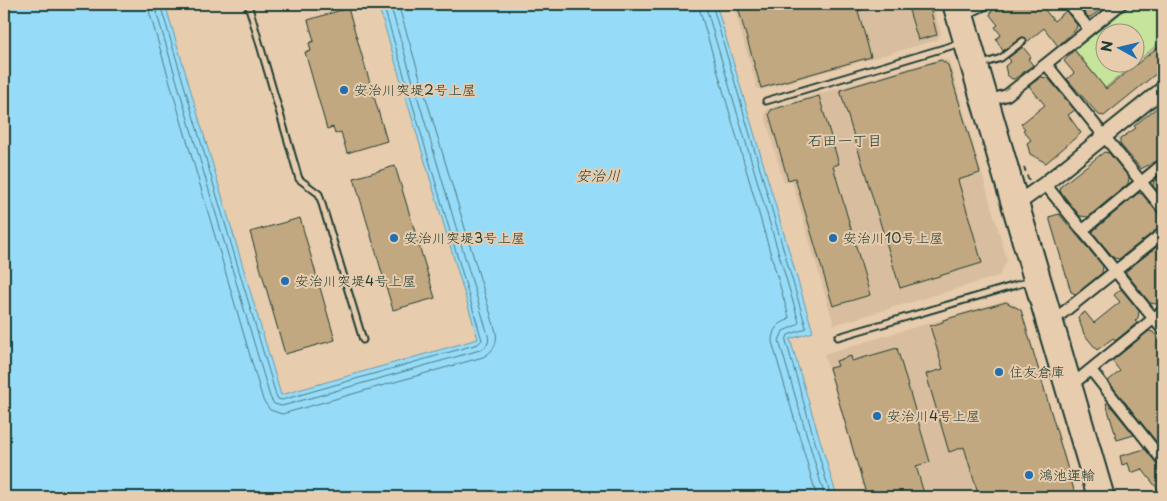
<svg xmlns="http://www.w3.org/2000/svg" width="1167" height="501" font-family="'Playpen Sans','Klee One',sans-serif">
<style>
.built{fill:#d8be9e}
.green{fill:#c7e49b;stroke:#739068;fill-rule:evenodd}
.water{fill:#96dbf8;stroke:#669caa}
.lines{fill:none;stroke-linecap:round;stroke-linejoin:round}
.shore{stroke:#4f7c82;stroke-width:1}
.building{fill:#c1a881;stroke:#1f3d34}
.service-casing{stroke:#1f3d34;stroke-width:9}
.minor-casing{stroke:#1f3d34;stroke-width:14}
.tertiary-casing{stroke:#1f3d34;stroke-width:18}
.path{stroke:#1f3d34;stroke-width:2;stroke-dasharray:5 4;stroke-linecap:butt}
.service{stroke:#e7ccae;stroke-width:5}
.minor{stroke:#e7ccae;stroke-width:10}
.tertiary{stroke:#e7ccae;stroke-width:14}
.poi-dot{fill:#1f6fb2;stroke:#e7ccae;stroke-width:2}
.labels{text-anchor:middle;stroke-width:4;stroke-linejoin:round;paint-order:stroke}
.poi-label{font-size:14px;fill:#1f3d34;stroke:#e7ccae;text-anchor:start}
.neighbourhood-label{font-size:15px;fill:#1f3d34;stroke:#e7ccae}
.water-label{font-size:15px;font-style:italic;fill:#25453e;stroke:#e7ccae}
</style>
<rect width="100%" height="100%" fill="#e7ccae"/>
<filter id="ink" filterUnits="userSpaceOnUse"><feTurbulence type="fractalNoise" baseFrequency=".02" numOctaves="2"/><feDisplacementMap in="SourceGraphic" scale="10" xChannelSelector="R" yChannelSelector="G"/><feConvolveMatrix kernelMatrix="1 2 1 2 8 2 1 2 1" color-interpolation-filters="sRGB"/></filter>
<g filter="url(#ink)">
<!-- built -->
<path class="built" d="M733,4H932L941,33L937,40L761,90L757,88Z
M942,58L949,61L1007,260L999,276L834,325L792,181L784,183L765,116L767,109Z
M1007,300L1021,309L1077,497H866L824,354Z"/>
<!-- green -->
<path class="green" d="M1132,4H1163V40L1105,88L1075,50ZM1104,32H1134V62H1104Z"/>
<!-- water -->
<path class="water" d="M4,4H165L281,395L478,339L378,4H716L813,332L790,339L837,497H4Z"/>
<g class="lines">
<!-- shore -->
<path class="shore" d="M147,4L263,400L270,410L282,414L483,357C493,352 498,344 496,332L398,4
M154,4L270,397L274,404L282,406L480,350C487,347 490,342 488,335L390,4
M160,4L276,395L278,399L282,400L478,344L482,340L383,4
M698,4L789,317L788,320C777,324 772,330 772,342L817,497
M705,4L799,322L797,325L783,331L779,341L825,497
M712,4L806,327L805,329L788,335L786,341L831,497"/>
</g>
<!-- building -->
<path class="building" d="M737,4H875V6L858,11L871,57L761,88Z
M907,4H929L937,35L918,40Z
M998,4H1040L1054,21L1066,11L1077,25L1076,29L1058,46L1044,28L1027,42L1026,38L1022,37L1003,51L996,39L1001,35L995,27L998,25L990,15L993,8Z
M1078,4H1108L1091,17H1088Z
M348,8L387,141L347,153L341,132L335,134L333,127L327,129L305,52L311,51L309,43L314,41L308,20Z
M1163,43V68L1104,116L1099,115L1067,79L1074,73L1064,61L1074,50L1106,89Z
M1023,47L1031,57L1028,59L1033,65L1020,75L1014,79H1012L1007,75L1005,66L1011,61L1008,58Z
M941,60L948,65L980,173L958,180L982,263L900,288L840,90Z
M1041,77L1048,78L1075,110L1068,115L1081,133L1046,163L1030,154L1027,143L1031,140L1023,130L1025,129L1021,124L1045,105L1029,86Z
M819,96L839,164L833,166L870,295L833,306L795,178L788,180L769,114L771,110Z
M1163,103V157L1141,169L1120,144V139L1136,128L1134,126L1140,121Z
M1104,152L1109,153L1129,177L1128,184L1088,217L1080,216L1060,191L1061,186Z
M395,166L435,298L393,310L354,178Z
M1163,173V198L1153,186L1154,180Z
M1138,193L1142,194L1158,213L1162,216L1161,226L1119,259L1114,258L1093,233L1094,230Z
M1059,214L1103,266L1102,273L1076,294L1071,292L1049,217Z
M300,218L335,340L285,354L250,232Z
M1163,242V298L1156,304L1150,303L1126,273V271Z
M1121,289L1139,311L1138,318L1135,321L1137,323L1115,341L1113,338L1097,350L1084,334L1078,317L1085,312L1094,323L1120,302L1114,295Z
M1006,302L1021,310L1076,497H979L964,447L949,452L926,374L943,369L930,326L943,322V320Z
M1149,331L1153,332L1163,344V450L1108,381L1120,371L1112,361Z
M897,348L930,462L916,466L925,497H867L829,368L838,366L836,361L851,356L852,361Z
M1106,403H1108L1134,435L1117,440Z
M1145,449L1158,465L1163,468V496L1142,469L1131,473L1128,463L1122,465L1120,456Z"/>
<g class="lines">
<!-- service casing -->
<g class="service-casing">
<path id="service" d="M248,4L299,179L319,194L363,340
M983,64L1001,58L1023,41
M766,101L961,43
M838,337L1030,281"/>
</g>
<!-- minor casing -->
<g class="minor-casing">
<path id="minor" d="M1069,4L1089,29
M966,13L985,4
M1046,64L1163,209
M991,100L1007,95L1121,4
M1045,184L1163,330
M1083,230L1163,164
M1055,319L1163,233
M1091,370L1163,461
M1074,383L1163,311"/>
</g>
<!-- tertiary casing -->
<g class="tertiary-casing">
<path id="tertiary" d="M950,4L1095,497
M963,4L1107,497
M1013,204L1021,201L1045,184L1163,89"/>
</g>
<!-- path -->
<path class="path" d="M1024,167L1029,181"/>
<!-- service -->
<use href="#service" class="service"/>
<!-- minor -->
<use href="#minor" class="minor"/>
<!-- tertiary -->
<use href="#tertiary" class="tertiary"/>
</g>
</g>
<!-- markers -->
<g class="poi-dot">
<circle cx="344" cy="90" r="5"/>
<circle cx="394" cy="238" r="5"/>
<circle cx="833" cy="238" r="5"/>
<circle cx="285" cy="281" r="5"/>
<circle cx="999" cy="372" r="5"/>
<circle cx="877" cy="416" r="5"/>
<circle cx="1029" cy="475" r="5"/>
</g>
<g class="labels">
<!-- poi labels -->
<g class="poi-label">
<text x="354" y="95">安治川突堤2号上屋</text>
<text x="404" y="243">安治川突堤3号上屋</text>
<text x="843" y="243">安治川10号上屋</text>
<text x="295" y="286">安治川突堤4号上屋</text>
<text x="1009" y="377">住友倉庫</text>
<text x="887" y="421">安治川4号上屋</text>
<text x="1039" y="480">鴻池運輸</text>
</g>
<!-- neighbourhood labels -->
<g class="neighbourhood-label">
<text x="845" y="146">石田一丁目</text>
</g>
<!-- water labels -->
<g class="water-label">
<text x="598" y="181">安治川</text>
</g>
</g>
<!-- margin -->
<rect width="1167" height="501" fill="none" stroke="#e7ccae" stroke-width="20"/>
<rect x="10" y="10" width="1147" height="481" fill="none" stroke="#1f3d34" stroke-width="2" filter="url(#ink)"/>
<!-- north arrow -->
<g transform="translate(1120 48) rotate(278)"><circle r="24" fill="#e7ccae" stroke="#97937d"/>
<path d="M0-4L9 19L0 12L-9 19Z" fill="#1f6fb2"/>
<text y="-8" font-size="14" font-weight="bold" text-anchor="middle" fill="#1f3d34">N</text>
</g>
</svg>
